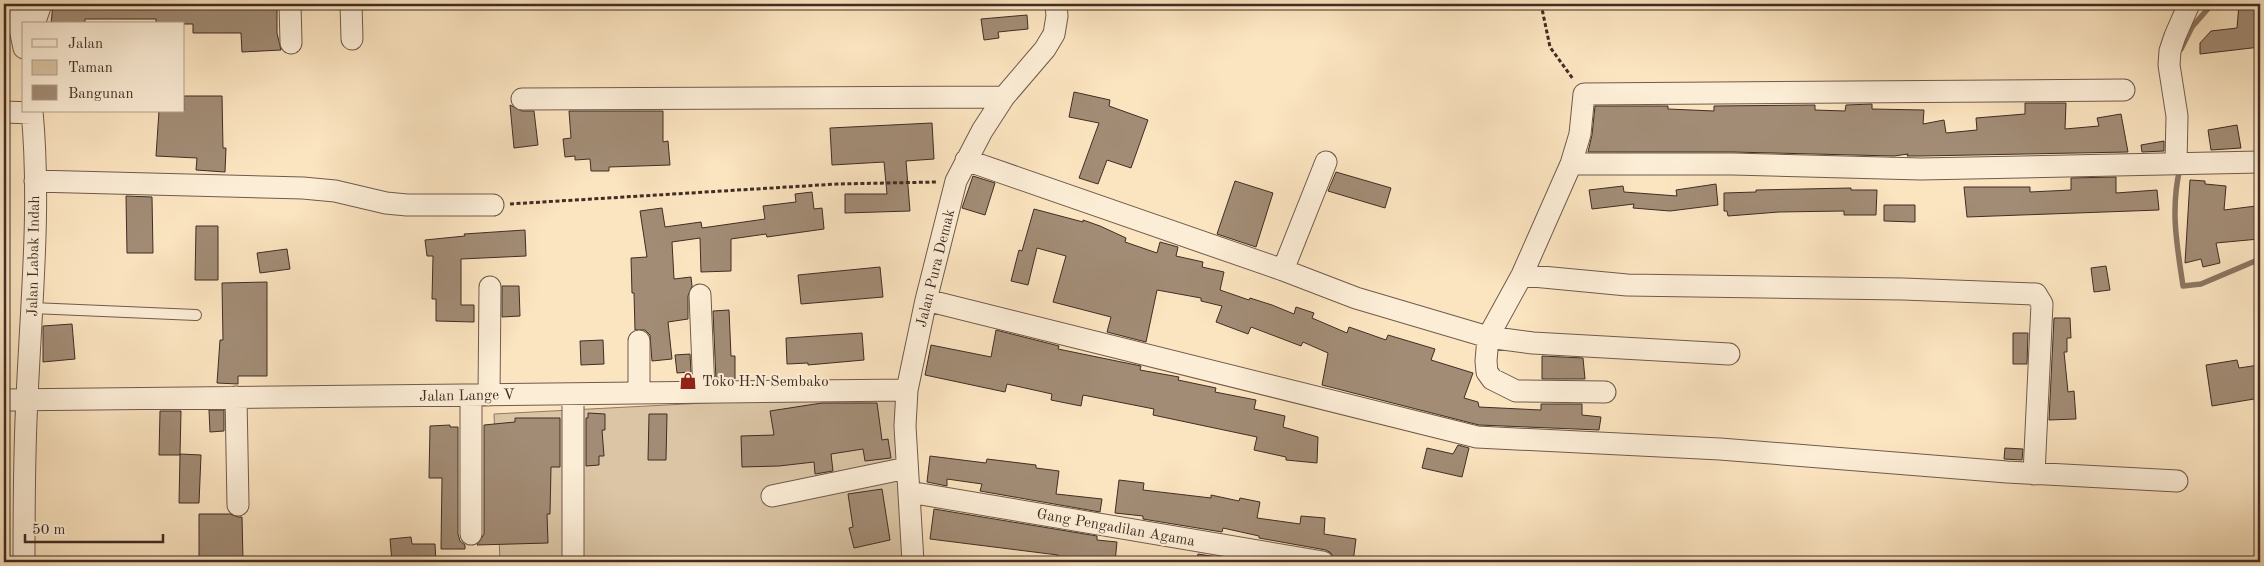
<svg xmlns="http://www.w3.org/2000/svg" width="2264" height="566" font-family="'Old Standard TT',serif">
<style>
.green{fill:#dbc5a5;stroke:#8e7964}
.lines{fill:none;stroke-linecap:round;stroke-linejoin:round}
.stream{stroke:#8b7662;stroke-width:5.5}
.building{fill:#a28c75;stroke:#412d24}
.service-casing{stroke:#705b4b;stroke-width:12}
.minor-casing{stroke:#705b4b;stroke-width:23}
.path{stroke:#412d24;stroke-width:3;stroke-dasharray:4 2.5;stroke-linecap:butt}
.service{stroke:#fcedd6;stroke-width:10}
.minor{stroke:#fcedd6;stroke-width:21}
.labels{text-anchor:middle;stroke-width:4;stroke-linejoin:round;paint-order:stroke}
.street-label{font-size:15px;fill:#412d24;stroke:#fcedd6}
.poi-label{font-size:15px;fill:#412d24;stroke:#fcedd6;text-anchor:start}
</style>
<rect width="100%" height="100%" fill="#fbe4c0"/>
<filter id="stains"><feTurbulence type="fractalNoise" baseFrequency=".004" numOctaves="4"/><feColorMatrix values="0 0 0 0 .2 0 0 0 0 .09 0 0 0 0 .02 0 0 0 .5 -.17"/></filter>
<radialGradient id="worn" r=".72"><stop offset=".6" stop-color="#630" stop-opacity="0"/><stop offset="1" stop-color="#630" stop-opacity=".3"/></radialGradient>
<!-- green -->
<path class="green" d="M897,393L907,562H500L494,414Z"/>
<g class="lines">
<!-- stream -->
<path class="stream" d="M2181,49L2192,27L2212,4
M2180,168C2170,210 2177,245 2183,286L2201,284L2260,259"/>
</g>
<!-- building -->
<path class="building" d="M53,4H277V33L281,50L242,52L241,33H193V24H156V19H85V24H51Z
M2239,4H2260V47L2200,54V43L2211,31L2237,28Z
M1027,15L1028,29L998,32L999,38L984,40L981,19Z
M1074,92L1110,100L1109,106L1148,120L1131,168L1107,160L1098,184L1079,178L1099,123L1069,117Z
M184,96H222L223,148H226L225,172L196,170L197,158L156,156L159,111H184Z
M2025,103H2066L2065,129L2099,126L2097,118L2121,114L2128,152L1921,156H1907L1908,154L1894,156L1733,152H1588L1592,135L1595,106H1668V109L1714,111V106L1815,105V110L1845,111L1846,105L1872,104V109L1924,110L1923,124L1944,120L1946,133L1977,130L1976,118L2025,114Z
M510,105L522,111H534L538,145L514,148Z
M569,111H663V142L668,141L670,165L609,167V171H591L590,159L575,160V156L565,157L563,139L571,138Z
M932,123L934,159L906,161L910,211L845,213V194H887L884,162L832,165L830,128Z
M2237,125L2241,148L2211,150L2208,130Z
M2164,141V151L2142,152L2141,145Z
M1336,172L1391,188L1385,208L1328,191Z
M973,176L995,183L985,215L962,208Z
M2116,177V193L2157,190L2159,210L1967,217L1964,187H2030V192L2071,190V178Z
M2190,180L2205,181V184L2226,186L2224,210L2256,206L2259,239L2216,243L2220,263L2203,267L2201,259L2185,263Z
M1235,181L1273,193L1256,247L1217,234Z
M1716,184L1718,205L1670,211L1633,208L1634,204L1592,209L1589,190L1623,186L1624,192L1677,196L1676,190Z
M1851,188V190H1877L1876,215H1844V211L1779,212L1728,216L1727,211H1724V193L1756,192V190Z
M812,192L814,209L822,208L824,229L767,237L766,234L731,239V271L701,272L700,238L672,242L674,279L691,277L692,286L688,296V319L668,322L672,359L652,361L650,335L645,330H635L634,293H632L631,258L647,257L640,211L662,208L665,227L701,222L702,228L765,219L763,206L796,202L795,194Z
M126,196L152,197L153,253H127Z
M1884,205H1915V222L1884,221Z
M1034,209L1083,222V220L1100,226L1126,238L1125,242L1157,253L1160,242L1178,247L1176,256L1203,262L1202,267L1224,272L1220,290L1249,300L1250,298L1272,305L1294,314L1296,307L1314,313L1312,318L1347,333L1349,327L1386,340L1388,335L1435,349L1431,360L1473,373L1464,398L1478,402L1479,407L1541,410V404H1582V415L1601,417L1599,430L1479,425L1322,385L1328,353L1303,342L1301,346L1251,327L1248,334L1216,322L1222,306L1201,301V298L1157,290L1146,342L1107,332L1111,317L1053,302L1066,256L1037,248L1028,285L1011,281L1019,250L1022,251Z
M196,226H218V280H195Z
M525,230L526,256L461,259V305H474V322L436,321V299H432L433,256H427L425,240L465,236L464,234Z
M287,249L290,269L260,273L257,253Z
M2106,266L2110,290L2094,292L2091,268Z
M880,267L883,297L801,304L798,275Z
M267,282V376H238V384L217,383L220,340H223L222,283Z
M502,286H519L520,316L502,317Z
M729,310L731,356H735V379L716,380L713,311Z
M2054,318H2070L2071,338H2067V352H2064L2068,392L2074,391L2076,419L2049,420Z
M72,324L75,359L43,362V326Z
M996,330L1059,346L1058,349L1141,366L1140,370L1179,377L1178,380L1216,388L1215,392L1256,400L1254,409L1285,416L1283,427L1318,437L1317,463L1286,460V457L1254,450L1257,437L1153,415L1154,409L1083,395L1081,406L1051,400L1052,394L1007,384L1005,392L925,375L931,345L991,357Z
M862,333L864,360L808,365V363L787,364L786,338Z
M2013,333H2028L2027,364H2013Z
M603,340L604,364L581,365L580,341Z
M690,354L691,372L677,373L675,355Z
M1542,356L1583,358L1585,379H1542Z
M2237,360L2239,368L2259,365L2260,398L2212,406L2206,365Z
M822,403H877L882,440L888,439L891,458L865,461L863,449L831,454L833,471L815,474L814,462L779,466L742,467L741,436L774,435L770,411Z
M209,410H224V431L210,432Z
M160,411H181L180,455H159Z
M588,413L605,414V430H602L604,456H599V465L586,466V418H588Z
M649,414H667L666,460H648Z
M515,418H560V467H551L550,514H547L548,543L477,545L484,534V425L515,422Z
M450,425V427H458V534L460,541L465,545V549H441L442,478H429L430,426Z
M1458,445L1469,448L1462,477L1422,468L1427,448L1453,454Z
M2005,448L2023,449L2022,460L2004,459Z
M180,454L201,455L199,503H179Z
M930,456L986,463L987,459L1036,465V468L1059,471L1056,494L1102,499L1100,512L980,491L982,484L947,479V486L927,482Z
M1119,480L1144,483L1143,490L1211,498V495L1239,501L1240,498L1260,502L1257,518L1300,524L1301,516L1325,518L1324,534L1356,539L1353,562H1335L1331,553L1326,550L1259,538V536L1223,528L1222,532L1143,519V516L1115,513Z
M882,489L890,540L854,548L849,528L853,527L848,494Z
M934,509L1097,536V540L1117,542L1115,562H1057L1058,555L930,539Z
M199,514H230L238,517H242L243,560L199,561Z
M411,537L412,544H435L436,562H392L390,539Z
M1198,554L1217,557L1216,562H1196Z"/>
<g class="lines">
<!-- service casing -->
<g class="service-casing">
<path id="service" d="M32,308L196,315"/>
</g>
<!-- minor casing -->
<g class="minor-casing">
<path id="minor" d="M21,4L19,24L24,48
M290,4L291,43
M351,4L352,39
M34,24L41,4
M522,99L1004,97
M4,112L32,113
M966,160L1283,270L1356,298L1488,337L1533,343L1729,354
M2176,162L2177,116L2169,65L2170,51L2175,36L2189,4
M1571,164H1733L1921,169L2260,162
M35,181L303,188L335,191L386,203L407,205H493
M1283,270L1326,162
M1522,275L1627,285L1903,289L2036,294L2042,304L2034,474
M700,295L704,392
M926,300L1477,437L1720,449L2007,472L2177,481
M1605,392L1516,391L1492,379L1487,372L1486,361L1488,337L1522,275L1571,164L1580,134L1584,94L2124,90
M639,393V341
M471,395V534
M489,395L490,287
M236,397L238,505
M4,400L907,390
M909,492L1323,562
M772,496L907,468
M24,562C24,508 24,453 27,399C31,304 41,207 32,111
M573,562V394
M913,562L905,426L907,390L926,300L956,181L982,131L1004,97L1045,49L1054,34L1057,16L1056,4"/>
</g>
<!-- path -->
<path class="path" d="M1541,4L1550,47L1573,79
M510,204L837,184L936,182"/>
<!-- service -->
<use href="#service" class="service"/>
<!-- minor -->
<use href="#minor" class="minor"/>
</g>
<!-- icons -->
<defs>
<g id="shop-bare" transform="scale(1.35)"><path d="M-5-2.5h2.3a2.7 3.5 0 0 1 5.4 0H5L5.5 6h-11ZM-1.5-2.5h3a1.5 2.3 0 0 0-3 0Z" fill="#8f2418" stroke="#fcedd6" stroke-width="2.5" paint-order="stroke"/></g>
</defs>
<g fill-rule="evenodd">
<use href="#shop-bare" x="688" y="381"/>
</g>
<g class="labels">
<!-- street labels -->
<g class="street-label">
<text transform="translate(33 256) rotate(-89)" y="5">Jalan Labak Indah</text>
<text transform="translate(935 268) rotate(-76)" y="5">Jalan Pura Demak</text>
<text transform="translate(467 395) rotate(-1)" y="5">Jalan Lange V</text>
<text transform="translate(1116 527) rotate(10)" y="5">Gang Pengadilan Agama</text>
</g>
<!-- poi labels -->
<g class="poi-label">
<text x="702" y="386">Toko H.N Sembako</text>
</g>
</g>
<!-- margin -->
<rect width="2264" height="566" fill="none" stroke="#fbe4c0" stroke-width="20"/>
<rect x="5" y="5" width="2254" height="556" fill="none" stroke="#412d24" stroke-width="2.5"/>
<rect x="10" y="10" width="2244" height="546" fill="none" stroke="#412d24"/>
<!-- legend -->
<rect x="22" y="22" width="162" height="90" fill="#fcedd6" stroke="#b1a08f"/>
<rect x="32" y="39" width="25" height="8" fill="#fcedd6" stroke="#b1a08f"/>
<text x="68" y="48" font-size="15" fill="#412d24">Jalan</text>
<rect x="32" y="60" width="25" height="15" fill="#dbc5a5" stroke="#b1a08f"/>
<text x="68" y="72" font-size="15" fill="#412d24">Taman</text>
<rect x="32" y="85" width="25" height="15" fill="#a28c75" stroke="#b1a08f"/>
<text x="68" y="98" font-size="15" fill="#412d24">Bangunan</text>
<!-- scale -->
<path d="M25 534v8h138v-8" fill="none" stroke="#412d24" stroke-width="2.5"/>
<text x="32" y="534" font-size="15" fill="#412d24" stroke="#fcedd6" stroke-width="4" paint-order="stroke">50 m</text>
<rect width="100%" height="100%" filter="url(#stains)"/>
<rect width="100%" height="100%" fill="url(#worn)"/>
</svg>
